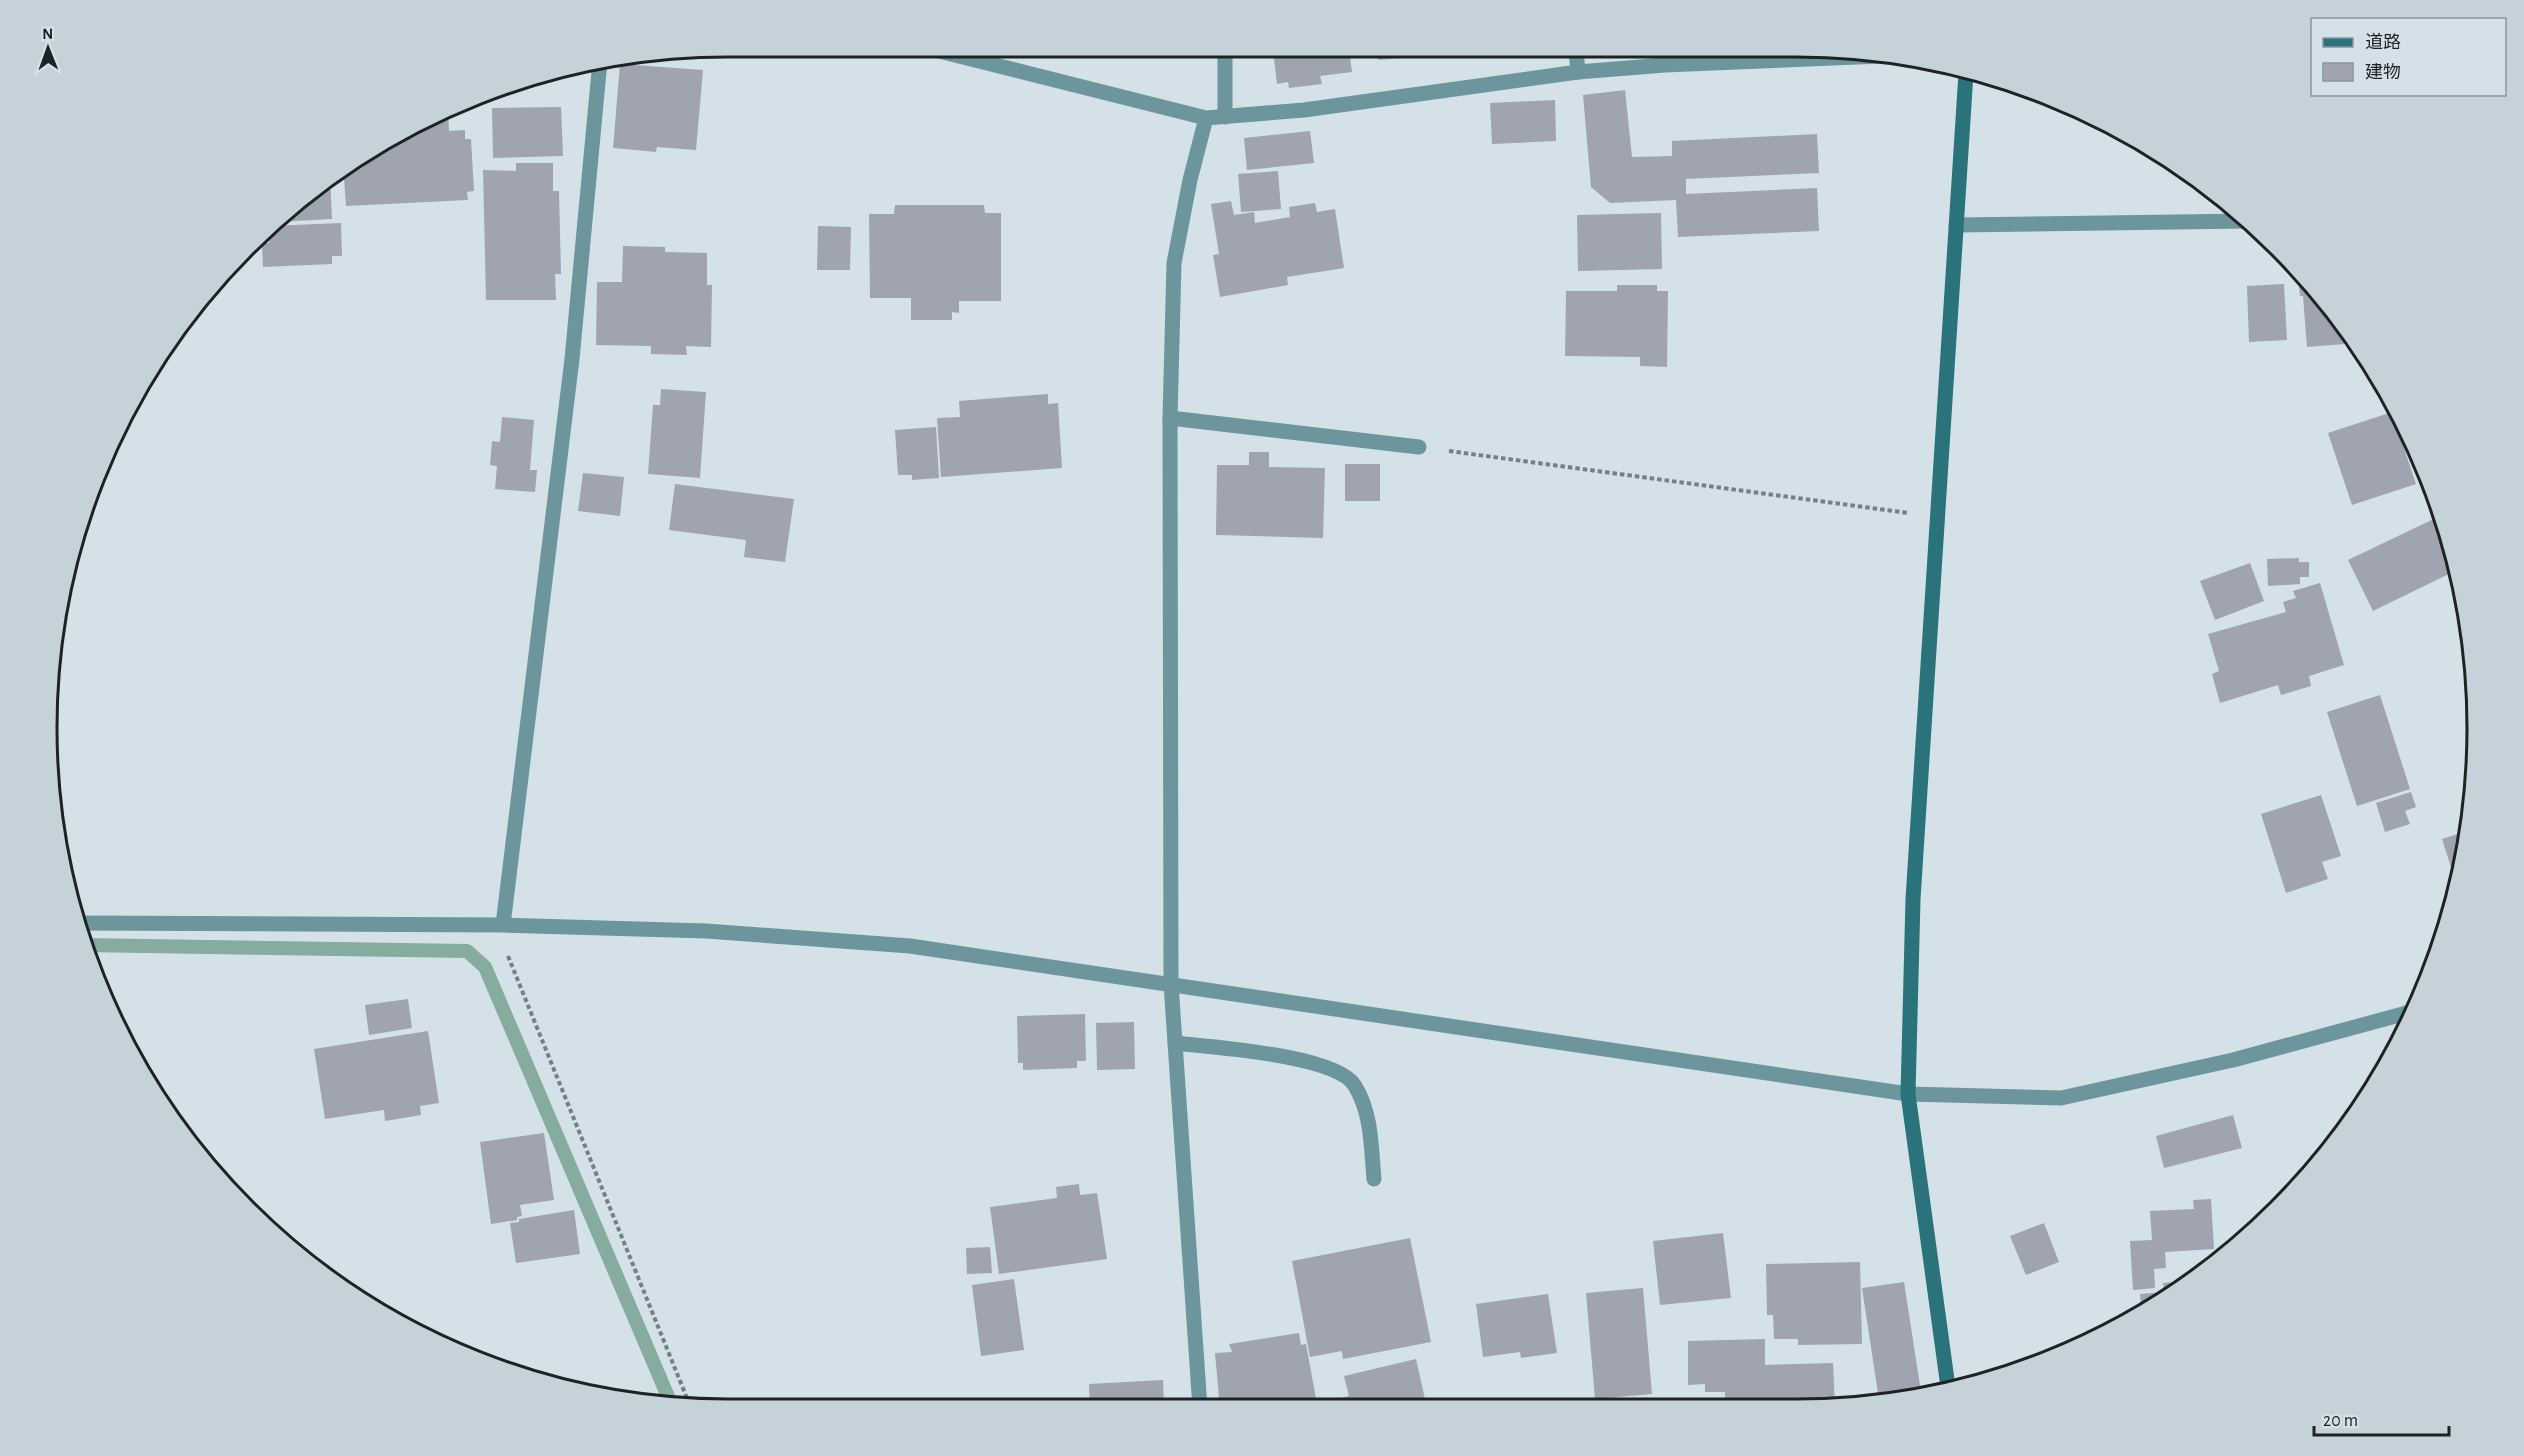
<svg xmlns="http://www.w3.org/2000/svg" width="2524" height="1456" font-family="'Alegreya Sans','Noto Sans JP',sans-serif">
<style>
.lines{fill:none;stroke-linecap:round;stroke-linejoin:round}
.stream{stroke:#86ab9f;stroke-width:14}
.building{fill:#9fa4b0}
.path{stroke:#767f85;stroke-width:4;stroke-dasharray:4.5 3;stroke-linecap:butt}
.lane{stroke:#6c969b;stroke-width:15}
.street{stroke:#6c969b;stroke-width:15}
.secondary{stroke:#2b737a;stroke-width:15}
.rim{fill:none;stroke:#1d2225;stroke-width:3}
</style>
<rect width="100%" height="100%" fill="#d4e1e9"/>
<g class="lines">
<!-- stream -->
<path class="stream" d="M82,945L467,951L485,967L672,1406"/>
</g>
<!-- building -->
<path class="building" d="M1273,50H1349L1352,72L1320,76L1322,84L1289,88L1288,82L1277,84Z
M1377,50H1421L1422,56L1378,60Z
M620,64L703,70L696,150L657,147L656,152L613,148Z
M1625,90L1632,157L1672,156V141L1817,134L1819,173L1686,179V194L1817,188L1819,231L1678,237L1676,200L1610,203L1591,187L1583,95Z
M1555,100L1556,141L1492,144L1490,103Z
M561,107L563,156L493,158L492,108Z
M448,108L449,131L465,130V139H471L474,191L467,192L468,200L346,206L344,178H339L338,172L390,140L396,139V136L426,117Z
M1310,131L1314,163L1247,170L1244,138Z
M516,163H553V191H559L561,274H555L556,300H486L483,170L516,171Z
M1278,171L1281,209L1241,212L1238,174Z
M330,177L332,219L276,222L313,187Z
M1231,201L1234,215L1254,212L1255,223L1290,217L1289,207L1315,203L1317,212L1335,209L1344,268L1287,277L1288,285L1220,297L1213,255L1219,254L1211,204Z
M895,205H984L985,213H1001V301H959V313L952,312V320H911V298H870L869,214H894Z
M1661,213L1662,269L1578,271L1577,215Z
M341,223L342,256H332V264L263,267L262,243H269L270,226Z
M818,226L851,227L850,270H817Z
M623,246L665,247V252L707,253V285H712L711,347L686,346L687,355L651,354V346L596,345L597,282H622Z
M2303,276L2357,342L2361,347H2357V343L2307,347L2303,296H2300L2298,277Z
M2284,284L2287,340L2249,342L2247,286Z
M1617,285H1657V291H1668L1667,367L1640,366V357L1565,356L1566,291H1617Z
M661,389L706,392L700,478L648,474L653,405H660Z
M1048,394V404L1058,403L1062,468L941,477L937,418L960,417L959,401Z
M2392,412L2416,484L2352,505L2328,433Z
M502,417L534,420L530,470H537L535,492L495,489L497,466L490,465L492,441L500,442Z
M936,427L939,478L912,480V475H898L895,430Z
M1249,452H1269V467L1325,468L1323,538L1216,535L1217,465H1249Z
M1345,464H1380V501H1345Z
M583,473L624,477L620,516L578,511Z
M675,484L794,499L785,562L744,557L746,540L669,530Z
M2440,516L2457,570L2373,611L2348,560Z
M2299,558V562H2309V577H2300V584L2268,586L2267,559Z
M2250,563L2264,601L2215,620L2200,581Z
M2320,583L2344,665L2309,676L2311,686L2281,695L2278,685L2220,703L2212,674L2219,671L2208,634L2286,612L2283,602L2296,598L2293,591Z
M2380,695L2410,789L2357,806L2327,712Z
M2411,792L2416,807L2405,811L2410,824L2385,832L2376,803Z
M2321,795L2341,856L2322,862L2328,879L2286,893L2261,814Z
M2467,831L2464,861L2457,886L2442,839Z
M408,999L412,1028L369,1035L365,1005Z
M1085,1014L1086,1061H1077V1068L1023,1070V1063H1018L1017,1016Z
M1134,1022L1135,1069L1097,1070L1096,1023Z
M428,1031L439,1103L420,1106L421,1115L385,1121L384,1110L325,1119L314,1049Z
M2233,1115L2242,1148L2164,1168L2156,1136Z
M544,1133L554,1200L520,1205L522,1216L517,1217V1220L491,1224L480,1142Z
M1079,1184L1080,1195L1097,1193L1107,1259L999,1274L990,1207L1057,1198L1056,1187Z
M2211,1199L2214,1249L2165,1252L2166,1268L2154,1269L2155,1288L2133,1290L2130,1241L2152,1240L2150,1211L2194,1209L2193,1200Z
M574,1210L580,1254L516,1263L510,1223L519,1222V1219Z
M2044,1223L2059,1262L2026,1275L2010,1236Z
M1723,1233L1731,1298L1660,1305L1653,1241Z
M1410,1238L1431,1342L1343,1359L1342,1351L1310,1357L1292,1261Z
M990,1247L992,1273L967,1274L966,1248Z
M1860,1262L1862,1344L1798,1345V1339H1774L1773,1315H1767L1766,1264Z
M1014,1279L1024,1350L981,1356L972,1285Z
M2185,1281L2142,1314L2140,1294L2164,1292L2163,1283Z
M1904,1282L1921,1392L1879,1400L1862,1288Z
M1643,1288L1652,1394L1595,1399L1586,1293Z
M1548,1294L1557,1353L1521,1358L1520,1352L1483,1357L1476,1304Z
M1299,1333L1301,1345L1306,1344L1317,1404L1220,1408L1215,1353L1232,1352L1229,1344Z
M1765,1339V1365L1833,1363L1835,1406H1821V1408H1725V1392H1705V1384L1688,1385V1341Z
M1416,1359L1427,1408H1343L1340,1398L1349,1396L1344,1376Z
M1163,1380L1164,1408H1090L1089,1384Z
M1651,1399V1408H1620V1402Z"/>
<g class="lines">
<!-- path -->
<path class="path" d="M1449,451L1908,513
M508,956L691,1408"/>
<!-- lane -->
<path class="lane" d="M1576,49L1578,72
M1170,418L1419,447
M2423,462L2426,469
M1175,1043C1210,1047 1337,1055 1355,1086C1372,1114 1371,1147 1374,1179"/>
<!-- street -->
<path class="street" d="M1225,50V117
M939,51L1206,118L1304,110L1578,72L1665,65L1882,56
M1956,225L2247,221
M76,923L503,925L706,931L910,946L1908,1094L2061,1098L2233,1060L2414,1011
M503,925L572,359L600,61
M1200,1408L1171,984L1170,418L1174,263L1190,180L1206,118"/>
<!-- secondary -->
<path class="secondary" d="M1948,1387L1908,1094L1913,899L1966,73"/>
</g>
<!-- crop -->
<path d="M0 0H2524V1456H0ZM728 57H1796A671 671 0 0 1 2467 728V728A671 671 0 0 1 1796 1399H728A671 671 0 0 1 57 728V728A671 671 0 0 1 728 57Z" fill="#c5d2d9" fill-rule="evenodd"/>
<path class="rim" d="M728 57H1796A671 671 0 0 1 2467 728V728A671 671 0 0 1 1796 1399H728A671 671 0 0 1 57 728V728A671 671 0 0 1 728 57Z"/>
<!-- legend -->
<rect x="2311" y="18" width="195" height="78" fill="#d4e1e9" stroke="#8b959b" stroke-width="1.5"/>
<rect x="2323" y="38" width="30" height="9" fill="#2b737a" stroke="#8b959b" stroke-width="1.5"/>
<text x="2365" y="48" font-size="18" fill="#1d2225">道路</text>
<rect x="2323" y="63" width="30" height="18" fill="#9fa4b0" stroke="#8b959b" stroke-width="1.5"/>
<text x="2365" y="78" font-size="18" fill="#1d2225">建物</text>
<!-- north arrow -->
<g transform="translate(48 48) rotate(359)" stroke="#d4e1e9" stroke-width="4.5" paint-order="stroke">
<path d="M0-4.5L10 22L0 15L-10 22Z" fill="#1d2225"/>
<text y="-9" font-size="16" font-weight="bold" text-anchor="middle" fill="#1d2225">N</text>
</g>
<!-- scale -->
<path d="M2314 1426v9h135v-9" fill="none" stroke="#1d2225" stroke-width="3"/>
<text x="2323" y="1426" font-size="18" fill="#1d2225" stroke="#d4e1e9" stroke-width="4.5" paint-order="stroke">20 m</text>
</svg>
